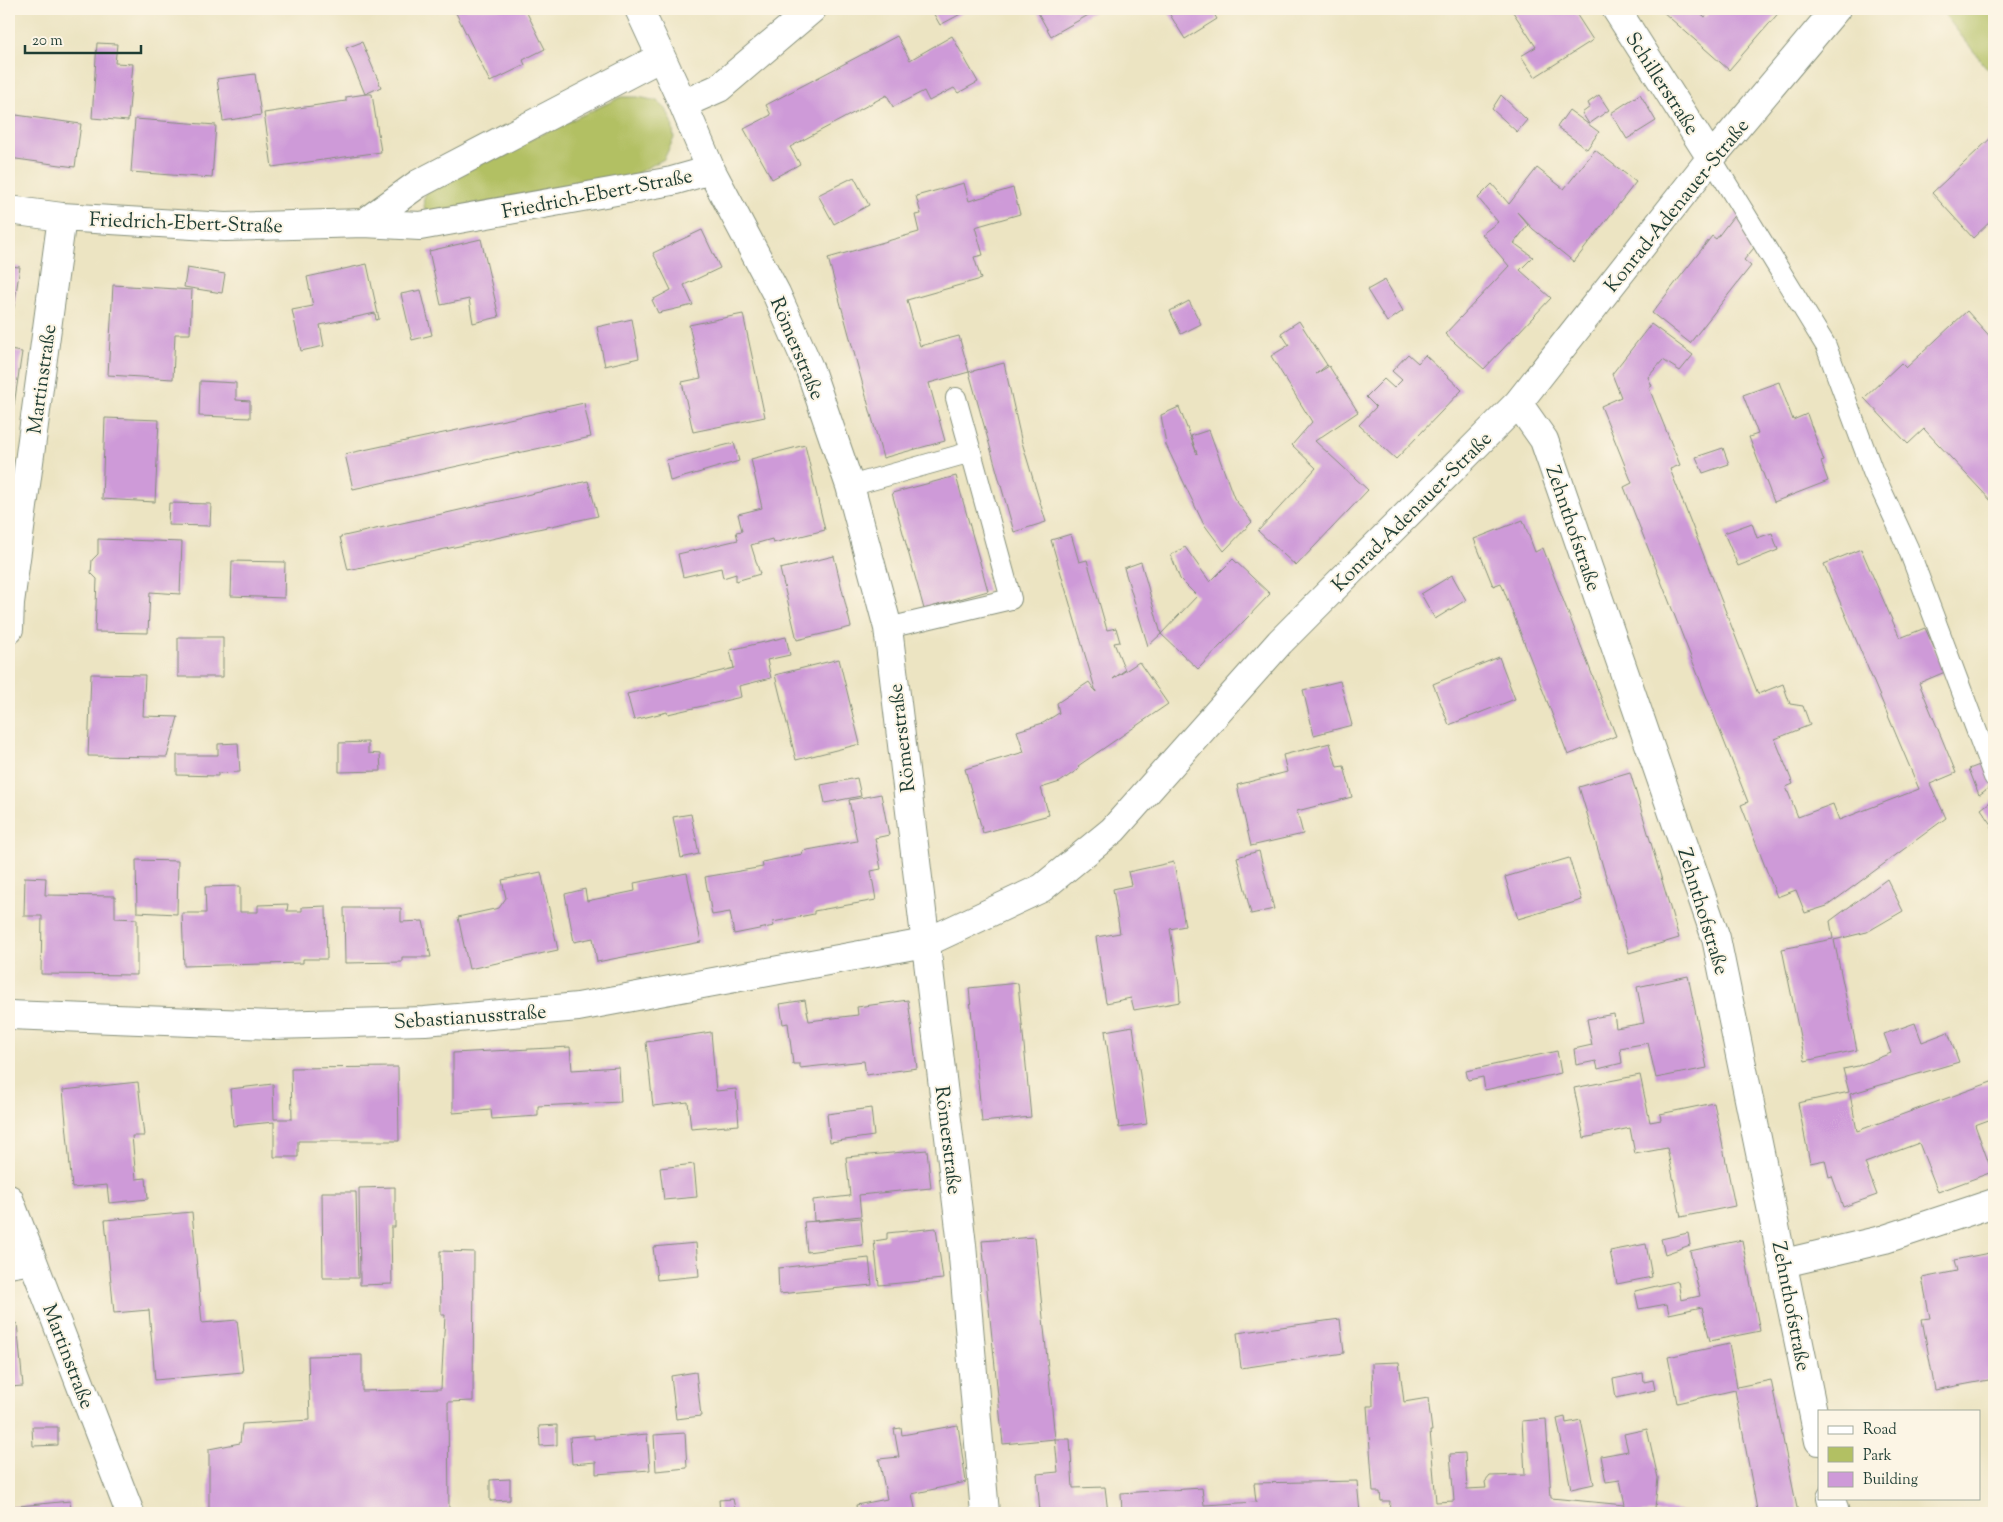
<svg xmlns="http://www.w3.org/2000/svg" width="2003" height="1522" font-family="'Sorts Mill Goudy',serif">
<style>
.green{fill:#b2c063;stroke:#687e4c}
.building{fill:#ce9ad8}
.lines{fill:none;stroke-linecap:round;stroke-linejoin:round}
.service-casing{stroke:#86907b;stroke-width:22}
.minor-casing{stroke:#86907b;stroke-width:30}
.service{stroke:#fff;stroke-width:20}
.minor{stroke:#fff;stroke-width:28}
.labels{text-anchor:middle;stroke-width:4;stroke-linejoin:round;paint-order:stroke}
.street-label{font-size:20px;fill:#1f3d34;stroke:#fcf5e5}
</style>
<rect width="100%" height="100%" fill="#fcf5e5"/>
<filter id="ink" filterUnits="userSpaceOnUse"><feTurbulence type="fractalNoise" baseFrequency=".02" numOctaves="2"/><feDisplacementMap in="SourceGraphic" scale="10" xChannelSelector="R" yChannelSelector="G"/><feConvolveMatrix kernelMatrix="1 2 1 2 8 2 1 2 1" color-interpolation-filters="sRGB"/></filter>
<filter id="wash" filterUnits="userSpaceOnUse"><feTurbulence type="fractalNoise" baseFrequency=".0096" numOctaves="4" result="noise"/><feDisplacementMap in="SourceGraphic" scale="20" xChannelSelector="R" yChannelSelector="G"/><feGaussianBlur stdDeviation="1.12" result="paint"/><feColorMatrix in="noise" values="0 0 0 0 0 0 0 0 0 0 0 0 0 0 0 0 0 1.4 0 .05"/><feComposite in="paint" operator="in"/></filter>
<g filter="url(#wash)">
<rect width="100%" height="100%" fill="#ece4c2"/>
<!-- green -->
<path class="green" d="M1940,9H1994V77Z
M621,97H638L657,101L666,109L672,122L674,138L664,159L626,179L427,213C421,202 423,197 430,187Z"/>
<g id="blocks">
<!-- building -->
<path class="building" d="M454,9H525L545,49L523,60L525,65L490,82Z
M931,9H970L940,25Z
M1040,9H1099L1051,36L1037,11Z
M1169,9H1211L1217,19L1185,39L1167,10Z
M1511,9H1573L1593,40L1535,77L1521,56L1536,47Z
M1662,9H1696L1705,17L1712,9H1782L1729,70L1662,11Z
M897,36L910,60L952,36L978,82L958,93L954,88L929,101L924,91L893,107L887,95L790,147L800,164L772,179L744,129L771,115L766,105Z
M362,42L381,87L365,94L346,48Z
M97,43L117,44L115,63L133,64L128,121L92,118Z
M255,74L261,115L223,121L217,79Z
M366,94H372L381,152L272,167L264,113L346,101V97Z
M1640,94L1656,121L1627,139L1611,113Z
M1501,95L1527,120L1517,132L1492,109Z
M1599,95L1609,110L1589,124L1582,113L1590,107L1588,103Z
M1569,110L1599,132L1587,149L1557,127Z
M9,114L81,124L75,167L9,158Z
M135,119L216,125L212,178L131,172Z
M1994,135V218L1973,238L1932,193Z
M1595,150L1636,182L1574,262L1533,229L1517,212L1528,225L1514,243L1533,257L1520,270L1551,298L1484,369L1445,334L1509,266L1482,234L1498,222L1478,198L1492,184L1509,204L1537,168L1564,189Z
M854,177L869,205L834,224L818,195Z
M964,183L969,201L1013,188L1020,214L975,227L983,255L974,257L981,279L907,300L920,346L959,336L969,372L1004,363L1021,439L1046,522L1014,532L969,372L929,383L945,441L883,458L828,258L919,232L915,215L921,214L916,196Z
M1739,209L1758,243L1744,260L1751,266L1690,343L1652,313L1712,236L1716,239Z
M702,230L720,268L684,285L693,305L658,313L652,300L671,290L653,253Z
M481,239L499,317L473,323L469,299L441,305L429,251Z
M367,264L379,319L376,320L375,313L320,325L324,346L301,351L292,310L313,306L307,277Z
M9,266L20,267L11,326L9,325Z
M187,268L225,274L222,293L184,287Z
M1385,280L1403,311L1387,322L1367,290Z
M113,285L192,290L190,334H175L173,379L108,375Z
M421,290L432,335L412,340L401,294Z
M1189,301L1201,324L1181,334L1170,311Z
M1967,311L1994,341V504L1924,429L1908,444L1864,398L1901,363L1906,368Z
M743,314L765,417L693,432L682,382L701,378L689,325Z
M632,319L639,358L605,366L597,327Z
M1299,321L1327,365L1316,374L1329,366L1358,412L1315,441L1368,490L1296,566L1258,531L1316,468L1292,445L1312,422L1271,356L1289,345L1281,333Z
M1651,324L1693,355L1680,371L1663,360L1648,377L1652,386L1649,388L1680,465L1670,469L1758,694L1783,684L1790,704L1803,706L1810,725L1775,739L1793,784L1786,787L1798,817L1833,804L1839,820L1919,789L1824,564L1861,549L1900,638L1925,628L1945,672L1919,683L1956,773L1930,784L1946,818L1827,906L1805,913L1796,890L1777,897L1741,805L1748,802L1624,487L1632,483L1601,406L1621,397L1612,374Z
M9,350L22,352L14,405L9,404Z
M1408,354L1418,363L1425,355L1462,390L1396,459L1359,425L1376,407L1366,397L1384,379L1394,388L1402,380L1392,371Z
M200,381L236,383V400L250,401V418L199,416Z
M1779,382L1793,420L1807,414L1824,461L1821,462L1828,481L1774,502L1749,437L1758,434L1743,395Z
M584,403L591,437L353,489L345,454Z
M1179,407L1197,454L1191,436L1209,430L1234,498L1252,522L1224,551L1203,523L1166,445L1161,415Z
M105,418L159,420L155,502L102,499Z
M734,443L739,461L670,481L666,460Z
M805,445L825,530L773,543L772,539L751,545L760,574L736,581V574L723,578L721,568L683,577L678,554L738,540L736,532L742,531L738,514L762,508L751,459Z
M1723,448L1729,464L1703,473L1696,457Z
M956,476L988,591L924,609L892,493Z
M588,481L598,516L348,570L340,537Z
M169,503L211,504L210,526L168,525Z
M1523,520L1535,552L1543,548L1616,736L1568,755L1501,583L1493,586L1474,539Z
M1752,523L1757,538L1772,533L1778,550L1738,566L1724,533Z
M1071,534L1079,562L1087,560L1107,630L1116,628L1120,642L1114,643L1125,670L1113,679L1139,662L1168,704L1078,766L1080,768L1060,782L1041,788L1049,815L983,833L965,769L1024,752L1017,731L1043,723L1059,713L1057,703L1089,682L1096,692L1051,540Z
M98,539L182,542L180,594L150,592L148,633L95,632L97,579L91,573L92,560L98,554Z
M1185,547L1210,582L1233,559L1270,594L1198,669L1161,634L1148,646L1124,568L1141,562L1161,634L1197,596L1180,579L1171,555Z
M834,556L851,627L797,640L780,569Z
M232,561L285,562L284,598L231,596Z
M1452,575L1466,600L1435,619L1421,594Z
M178,637H223V677H178Z
M786,637L790,655L767,660L771,678L739,686L741,697L668,714L667,712L634,720L627,694L734,668L730,650Z
M1499,657L1515,699L1449,725L1433,684Z
M839,659L860,744L796,760L775,675Z
M91,674L145,675L143,716L178,717L167,757L88,756Z
M1340,681L1352,725L1314,735L1303,690Z
M368,742V753L380,754L381,771L339,772V743Z
M238,743L240,772L218,773V776L177,775V755H218V744Z
M1330,743L1337,767L1344,766L1352,797L1297,811L1303,834L1251,846L1237,785L1287,772L1283,755Z
M1985,763L1994,784L1979,795L1969,769Z
M1630,772L1679,938L1629,953L1579,787Z
M857,778L861,796L825,803L821,785Z
M881,794L889,835L875,838L881,869L871,871L876,900L814,911V914L773,922L774,926L734,934L730,912L712,915L705,877L763,867L762,862L803,854L802,851L857,841L849,800Z
M1994,799V832L1991,828L1993,826L1981,809Z
M691,814L699,854L681,858L673,817Z
M1259,851L1274,909L1251,914L1237,857Z
M1569,858L1582,900L1518,919L1505,877Z
M136,860L178,861L177,914L137,912Z
M1174,862L1185,926L1170,929L1179,986L1180,1002L1134,1010L1131,998L1106,1003L1096,937L1120,933L1113,889L1131,885L1128,872Z
M541,872L558,950L469,969L458,917L499,908L506,898L502,880Z
M687,873L701,942L597,962L593,938L574,942L565,894L585,889L587,901L635,891L634,883Z
M25,877L46,878L45,895L115,896V918L137,919V975L41,974L42,916H24Z
M1887,879L1903,911L1867,932L1834,940L1857,1050L1805,1061L1782,949L1833,939L1830,921Z
M240,886V912H258V905L288,904L287,911H302V907L326,906L327,959H303V963L184,966L182,913H206L205,887Z
M344,908H401V922L423,921L431,957H402V962L345,963Z
M1688,976L1707,1068L1656,1078L1648,1043L1620,1048L1622,1063L1598,1069L1596,1061L1576,1065L1574,1049L1592,1045L1587,1019L1614,1014L1616,1028L1644,1023L1637,987Z
M1018,983L1031,1117L982,1122L969,988Z
M805,1000L809,1021L858,1015L857,1007L908,1000L917,1068L866,1075L864,1061L800,1068V1064H793L788,1023L783,1024L780,1004Z
M1915,1023L1922,1042L1948,1032L1959,1062L1850,1094L1857,1131L1994,1081V1118L1975,1125L1992,1172L1938,1192L1919,1143L1865,1163L1877,1195L1843,1207L1832,1176L1829,1177L1825,1160L1810,1163L1798,1103L1849,1092L1843,1069L1858,1066L1891,1053L1884,1034Z
M1133,1026L1147,1124L1119,1128L1105,1031Z
M711,1032L716,1091L736,1089L739,1125L691,1129L688,1102L653,1106L646,1042Z
M570,1047L572,1070L619,1067L621,1102L538,1106V1116L492,1119L491,1110L453,1113V1053Z
M1557,1051L1561,1073L1485,1090L1483,1077L1468,1080L1466,1071Z
M398,1067L399,1141H298V1157H274V1122L233,1126L230,1089L273,1084L274,1119H292L291,1068Z
M1640,1075L1650,1122L1661,1120L1660,1114L1714,1103L1735,1206L1681,1217L1667,1148L1635,1154L1630,1128L1584,1138L1574,1088Z
M138,1082L144,1136H132L136,1179L146,1178L148,1199L109,1203L107,1185L72,1188L63,1090Z
M871,1108L874,1136L830,1142L827,1114Z
M927,1150L931,1188L859,1195L861,1216L814,1221L813,1200L850,1196L846,1157Z
M694,1164L697,1197L664,1200L660,1168Z
M395,1187V1227H391L392,1284L360,1285L359,1188Z
M322,1192H356L358,1278H323Z
M192,1212L202,1323L237,1320L243,1372L155,1380L149,1310L114,1313L105,1220Z
M861,1218L863,1245L807,1252L804,1222Z
M936,1228L943,1279L879,1285L874,1241L887,1239V1233Z
M1688,1233L1690,1245L1665,1254L1661,1239Z
M1035,1237L1055,1439L1003,1444L982,1241Z
M1742,1240L1760,1331L1710,1341L1702,1307L1669,1314L1667,1304L1639,1309L1635,1291L1678,1281L1681,1300L1700,1296L1690,1251Z
M696,1243L699,1276L657,1280L653,1247Z
M1646,1244L1652,1277L1617,1284L1610,1251Z
M440,1251L474,1252L473,1401L448,1402L449,1513H209V1449L240,1443L242,1424L310,1420L308,1356L362,1355V1391L441,1389L445,1315H441Z
M1994,1252V1379L1935,1390L1922,1319L1930,1318L1922,1278L1957,1271L1954,1260Z
M869,1258L872,1285L779,1294L778,1268Z
M1340,1319L1344,1353L1241,1368L1237,1333Z
M17,1323L23,1386L9,1387V1324Z
M1729,1344L1737,1387L1771,1380L1798,1513H1744L1757,1510L1735,1390L1677,1403L1668,1357Z
M1399,1362L1404,1402L1428,1398L1432,1431H1430L1436,1502L1454,1501L1450,1454L1465,1453L1467,1489L1486,1488L1485,1482L1490,1476L1525,1475L1522,1421L1546,1419L1551,1498L1625,1505L1620,1480L1606,1482L1601,1456L1628,1451L1624,1434L1647,1429L1658,1478L1655,1508L1696,1513H1389L1390,1501H1381L1380,1492H1373L1367,1406H1373L1372,1363Z
M696,1372L701,1416L676,1419L671,1376Z
M1643,1373L1644,1382L1653,1380L1655,1390L1616,1398L1613,1379Z
M1565,1417L1566,1423L1581,1420L1594,1484L1571,1489L1557,1419Z
M557,1425V1445L540,1446L539,1426Z
M958,1425L966,1482L912,1494L916,1513H857L856,1505L887,1499L879,1459L899,1457L894,1429L901,1428L902,1435Z
M32,1427H58V1445L33,1446Z
M685,1433L687,1468L656,1471L654,1435Z
M647,1434L650,1470L596,1474V1462L572,1464L570,1437L594,1435V1439Z
M1055,1439H1070L1073,1488L1105,1487L1108,1513H1040L1037,1474L1058,1472Z
M510,1479V1500L490,1501V1480Z
M1357,1481L1360,1513H1122L1121,1493L1202,1488L1204,1505L1256,1502L1254,1483Z
M733,1499L736,1513H720L719,1500Z
M70,1501L71,1513H9V1507Z"/>
</g>
</g>
<g filter="url(#ink)">
<use href="#blocks" fill-opacity="0" stroke="#86907b" stroke-width="1"/>
<g class="lines">
<!-- service casing -->
<g class="service-casing">
<path id="service" d="M1711,158L1826,346L1873,472L1908,548L1994,777
M956,398L971,452
M850,486L971,452L1011,599L888,628"/>
</g>
<!-- minor casing -->
<g class="minor-casing">
<path id="minor" d="M639,9L683,104L711,170L776,293L810,370L850,486L888,628L962,1245L985,1513
M1616,9L1711,158
M683,104L719,88L812,9
M9,210L62,217L225,227L364,223L420,226L672,181L711,170
M364,223L418,184L661,57
M1518,403L1544,440L1716,938L1819,1441
M9,629L10,603L62,217
M9,1015L272,1025L425,1021L578,1007L925,943L1042,888L1113,830L1280,642L1518,403L1711,158L1836,9
M9,1199L130,1513
M1784,1263L1885,1239L1994,1203
M9,1264L32,1260
M1831,1498L1835,1513"/>
</g>
<!-- service -->
<use href="#service" class="service"/>
<!-- minor -->
<use href="#minor" class="minor"/>
</g>
</g>
<g class="labels">
<!-- street labels -->
<g class="street-label">
<text transform="translate(1663 83) rotate(57)" y="7">Schillerstraße</text>
<text transform="translate(597 193) rotate(-11)" y="7">Friedrich-Ebert-Straße</text>
<text transform="translate(1676 205) rotate(-51)" y="7">Konrad-Adenauer-Straße</text>
<text transform="translate(186 222) rotate(2)" y="7">Friedrich-Ebert-Straße</text>
<text transform="translate(798 348) rotate(67)" y="7">Römerstraße</text>
<text transform="translate(41 379) rotate(-82)" y="7">Martinstraße</text>
<text transform="translate(1411 511) rotate(-45)" y="7">Konrad-Adenauer-Straße</text>
<text transform="translate(1574 528) rotate(71)" y="7">Zehnthofstraße</text>
<text transform="translate(901 738) rotate(-97)" y="7">Römerstraße</text>
<text transform="translate(1704 911) rotate(73)" y="7">Zehnthofstraße</text>
<text transform="translate(470 1016) rotate(-4)" y="7">Sebastianusstraße</text>
<text transform="translate(949 1140) rotate(83)" y="7">Römerstraße</text>
<text transform="translate(1792 1306) rotate(79)" y="7">Zehnthofstraße</text>
<text transform="translate(69 1356) rotate(69)" y="7">Martinstraße</text>
</g>
</g>
<!-- margin -->
<rect width="2003" height="1522" fill="none" stroke="#fcf5e5" stroke-width="30"/>
<!-- legend -->
<rect x="1818" y="1410" width="162" height="90" fill="#fcf5e5" stroke="#a4ab9e"/>
<rect x="1828" y="1426" width="25" height="8" fill="#ffffff" stroke="#a4ab9e"/>
<text x="1863" y="1434" font-size="15" fill="#1f3d34">Road</text>
<rect x="1828" y="1447" width="25" height="15" fill="#b2c063" stroke="#a4ab9e"/>
<text x="1863" y="1460" font-size="15" fill="#1f3d34">Park</text>
<rect x="1828" y="1472" width="25" height="15" fill="#ce9ad8" stroke="#a4ab9e"/>
<text x="1863" y="1484" font-size="15" fill="#1f3d34">Building</text>
<!-- scale -->
<path d="M25 45v8h116v-8" fill="none" stroke="#1f3d34" stroke-width="2.5"/>
<text x="32" y="45" font-size="15" fill="#1f3d34" stroke="#fcf5e5" stroke-width="4" paint-order="stroke">20 m</text>
</svg>
